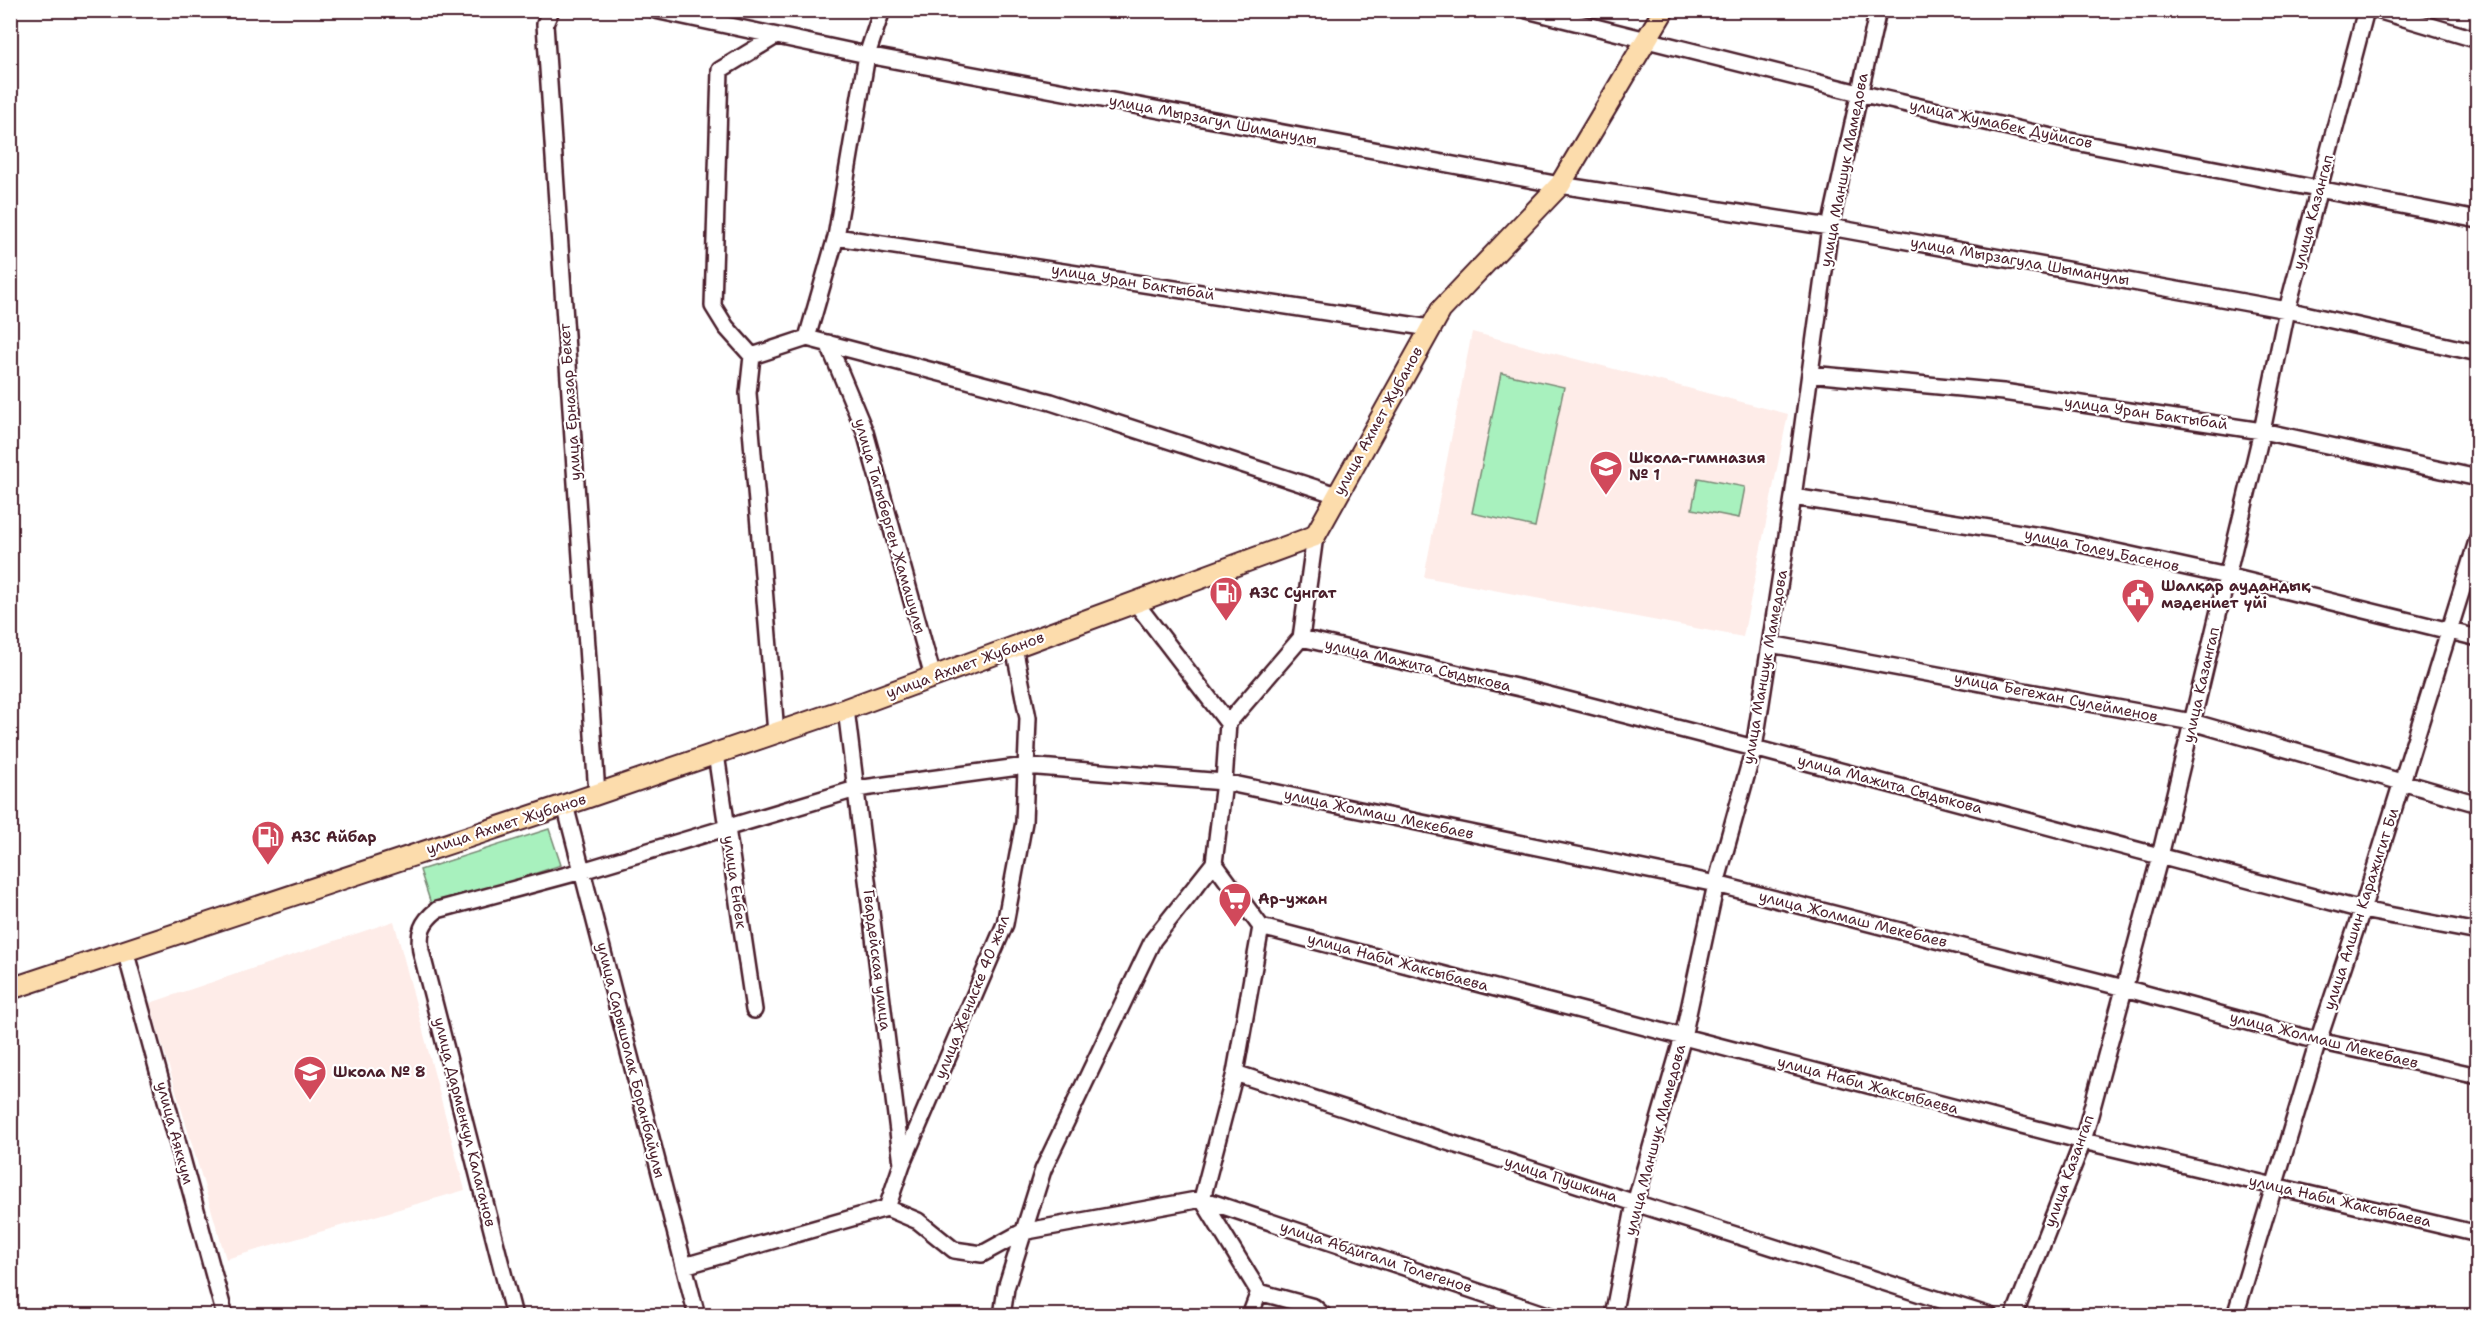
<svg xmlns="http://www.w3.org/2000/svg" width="2488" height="1326" font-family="'Shantell Sans',sans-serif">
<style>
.built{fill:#feece8}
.green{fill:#a8f1be;stroke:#798874;stroke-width:1.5}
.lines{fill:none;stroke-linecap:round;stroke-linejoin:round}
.minor-casing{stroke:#4a1f2b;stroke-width:20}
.major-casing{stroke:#4a1f2b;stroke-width:24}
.minor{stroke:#fff;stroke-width:15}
.major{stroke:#fcdcac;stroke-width:20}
.labels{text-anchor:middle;stroke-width:4.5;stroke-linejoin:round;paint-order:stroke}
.street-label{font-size:15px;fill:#4a1f2b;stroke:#fff}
.poi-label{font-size:15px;font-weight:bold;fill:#4a1f2b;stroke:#fff;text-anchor:start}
</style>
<rect width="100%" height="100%" fill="#fff"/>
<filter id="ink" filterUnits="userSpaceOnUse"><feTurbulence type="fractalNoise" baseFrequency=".0167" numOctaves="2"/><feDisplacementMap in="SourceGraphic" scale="12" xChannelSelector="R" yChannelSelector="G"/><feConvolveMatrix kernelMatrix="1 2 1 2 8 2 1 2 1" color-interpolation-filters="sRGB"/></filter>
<g filter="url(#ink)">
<!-- built -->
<path class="built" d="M1472,332L1788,414L1743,637L1424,577Z
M394,921L465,1190L226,1259L150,1003Z"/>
<!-- green -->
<path class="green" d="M1501,373L1564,387L1535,527L1472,513Z
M1698,478L1745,487L1739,518L1692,509Z
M549,829L561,865L432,907L420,870Z"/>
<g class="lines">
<!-- minor casing -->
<g class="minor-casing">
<path id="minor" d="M551,10L545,24L597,794
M655,10L867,55L1560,185L1830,227L2287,310L2478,353
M882,10L867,55L836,237L807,338L1051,402L1337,495
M1527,10L1859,93L2065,140L2478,220
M2377,10L2478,40
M836,237L1430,328
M828,343L865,432L933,677
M752,356L726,327L713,306L720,70L776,36
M1810,374L2003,392L2262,431L2478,478
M1793,497L2053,538L2227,576L2478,638
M1301,638L1529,690L1754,748L2362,910L2478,932
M1770,644L2192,722L2478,804
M846,709L902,1164L887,1208
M1228,723L1301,638L1315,536
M776,733L748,393L752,356L807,338
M716,754L754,1010
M565,805L697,1316
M1214,863L1261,927L1235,1073L1202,1199L1259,1292L1314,1307L1324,1316
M1261,927L2083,1141L2478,1234
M125,950L225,1316
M1235,1073L1635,1203L1990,1316
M902,1164L1005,924L1024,822L1028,718L1014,647
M684,1266L887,1208L918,1221L954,1250L982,1254L1022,1232L1202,1199L1550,1316
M514,1316L421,951C418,932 422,922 437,910L582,871L856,789L1026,766L1224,782L1716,884L2124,988L2318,1041L2478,1076
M1002,1316L1006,1288L1043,1170L1153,940L1214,863L1224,782L1228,723L1135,602
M1250,1316L1259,1292
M1613,1316L1635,1203L1683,1037L1716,884L1754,748L1793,497L1830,227L1878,10
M2014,1316L2083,1141L2160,856L2262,431L2287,310L2366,10
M2235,1316L2318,1041L2362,910L2478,538"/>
</g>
<!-- major casing -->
<g class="major-casing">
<path id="major" d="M10,989L565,805L846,709L1315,536L1441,310L1560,185L1664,10"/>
</g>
<!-- minor -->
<use href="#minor" class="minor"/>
<!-- major -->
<use href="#major" class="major"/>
</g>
</g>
<!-- icons -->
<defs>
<g id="school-pin" transform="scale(1.725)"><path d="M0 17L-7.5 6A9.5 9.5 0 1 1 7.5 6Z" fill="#d1495b" stroke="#fff"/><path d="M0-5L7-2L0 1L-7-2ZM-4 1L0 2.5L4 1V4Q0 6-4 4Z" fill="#fff"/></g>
<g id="fuel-pin" transform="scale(1.725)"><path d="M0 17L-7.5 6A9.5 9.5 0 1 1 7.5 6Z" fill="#d1495b" stroke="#fff"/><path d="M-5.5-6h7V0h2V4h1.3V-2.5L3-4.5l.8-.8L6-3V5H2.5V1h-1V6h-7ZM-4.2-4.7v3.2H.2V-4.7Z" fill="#fff"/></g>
<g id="civic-pin" transform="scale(1.725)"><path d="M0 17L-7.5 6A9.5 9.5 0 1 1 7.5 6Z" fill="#d1495b" stroke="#fff"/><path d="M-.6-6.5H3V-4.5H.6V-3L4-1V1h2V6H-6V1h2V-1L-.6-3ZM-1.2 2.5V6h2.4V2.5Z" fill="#fff"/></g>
<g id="supermarket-pin" transform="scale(1.725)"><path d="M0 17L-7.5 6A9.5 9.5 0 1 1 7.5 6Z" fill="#d1495b" stroke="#fff"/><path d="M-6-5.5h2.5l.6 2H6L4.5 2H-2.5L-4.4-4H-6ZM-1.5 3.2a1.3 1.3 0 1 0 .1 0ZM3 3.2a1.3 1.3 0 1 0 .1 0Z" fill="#fff"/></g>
</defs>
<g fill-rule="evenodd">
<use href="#school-pin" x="1606" y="467"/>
<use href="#fuel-pin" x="1226" y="593"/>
<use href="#civic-pin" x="2138" y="595"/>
<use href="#fuel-pin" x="268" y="837"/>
<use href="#supermarket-pin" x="1235" y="899"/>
<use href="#school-pin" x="310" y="1072"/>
</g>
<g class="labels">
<!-- street labels -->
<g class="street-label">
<text transform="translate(1213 120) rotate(11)" y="5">улица Мырзагул Шиманулы</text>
<text transform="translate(2001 124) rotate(12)" y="5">улица Жумабек Дуйисов</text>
<text transform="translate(1844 170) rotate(-79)" y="5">улица Маншук Мамедова</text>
<text transform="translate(2313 212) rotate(-75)" y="5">улица Казангап</text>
<text transform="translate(2020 261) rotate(10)" y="5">улица Мырзагула Шыманулы</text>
<text transform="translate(1133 282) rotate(9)" y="5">улица Уран Бактыбай</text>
<text transform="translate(570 402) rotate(-94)" y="5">улица Ерназар Бекет</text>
<text transform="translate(2146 413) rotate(8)" y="5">улица Уран Бактыбай</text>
<text transform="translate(1378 421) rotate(-61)" y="5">улица Ахмет Жубанов</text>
<text transform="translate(890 526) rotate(74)" y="5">улица Тагыберген Жамашулы</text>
<text transform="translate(2102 550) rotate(12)" y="5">улица Толеу Басенов</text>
<text transform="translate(965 665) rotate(-20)" y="5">улица Ахмет Жубанов</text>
<text transform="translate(1418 665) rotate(13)" y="5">улица Мажита Сыдыкова</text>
<text transform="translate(1765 667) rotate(-80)" y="5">улица Маншук Мамедова</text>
<text transform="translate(2201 685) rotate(-77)" y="5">улица Казангап</text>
<text transform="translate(2056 697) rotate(11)" y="5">улица Бегежан Сулейменов</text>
<text transform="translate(1890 784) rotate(15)" y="5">улица Мажита Сыдыкова</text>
<text transform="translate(1379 814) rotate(12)" y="5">улица Жолмаш Мекебаев</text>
<text transform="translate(506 824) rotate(-18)" y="5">улица Ахмет Жубанов</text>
<text transform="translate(735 882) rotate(82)" y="5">улица Енбек</text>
<text transform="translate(2361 909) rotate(-72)" y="5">улица Алшин Каражигит Би</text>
<text transform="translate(1853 919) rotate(14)" y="5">улица Жолмаш Мекебаев</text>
<text transform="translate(877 960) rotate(83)" y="5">Гвардейская улица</text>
<text transform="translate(1398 962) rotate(15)" y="5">улица Наби Жаксыбаева</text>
<text transform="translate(972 997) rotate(-68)" y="5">улица Жениске 40 жыл</text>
<text transform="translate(2324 1040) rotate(14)" y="5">улица Жолмаш Мекебаев</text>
<text transform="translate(631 1060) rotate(76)" y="5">улица Сарышолак Боранбайулы</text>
<text transform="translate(1868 1085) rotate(15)" y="5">улица Наби Жаксыбаева</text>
<text transform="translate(465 1122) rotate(76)" y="5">улица Дарменкул Калаганов</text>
<text transform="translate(175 1133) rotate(75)" y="5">улица Аяккум</text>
<text transform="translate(1655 1140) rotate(-75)" y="5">улица Маншук Мамедова</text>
<text transform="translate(2069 1171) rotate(-70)" y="5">улица Казангап</text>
<text transform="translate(1561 1179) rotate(18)" y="5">улица Пушкина</text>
<text transform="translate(2340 1201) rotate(13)" y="5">улица Наби Жаксыбаева</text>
<text transform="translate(1376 1257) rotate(18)" y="5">улица Абдигали Толегенов</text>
</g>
<!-- poi labels -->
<g class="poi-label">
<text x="1629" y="463">Школа-гимназия<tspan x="1629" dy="17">№ 1</tspan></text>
<text x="2161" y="591">Шалқар аудандық<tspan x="2161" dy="17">мәдениет үйі</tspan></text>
<text x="1249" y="598">АЗС Сунгат</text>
<text x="291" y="842">АЗС Айбар</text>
<text x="1258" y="904">Ар-ужан</text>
<text x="333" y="1077">Школа № 8</text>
</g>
</g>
<!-- margin -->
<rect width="2488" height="1326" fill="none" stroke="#fff" stroke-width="36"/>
<rect x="18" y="18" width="2452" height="1290" fill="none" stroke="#4a1f2b" stroke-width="2" filter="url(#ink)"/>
</svg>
